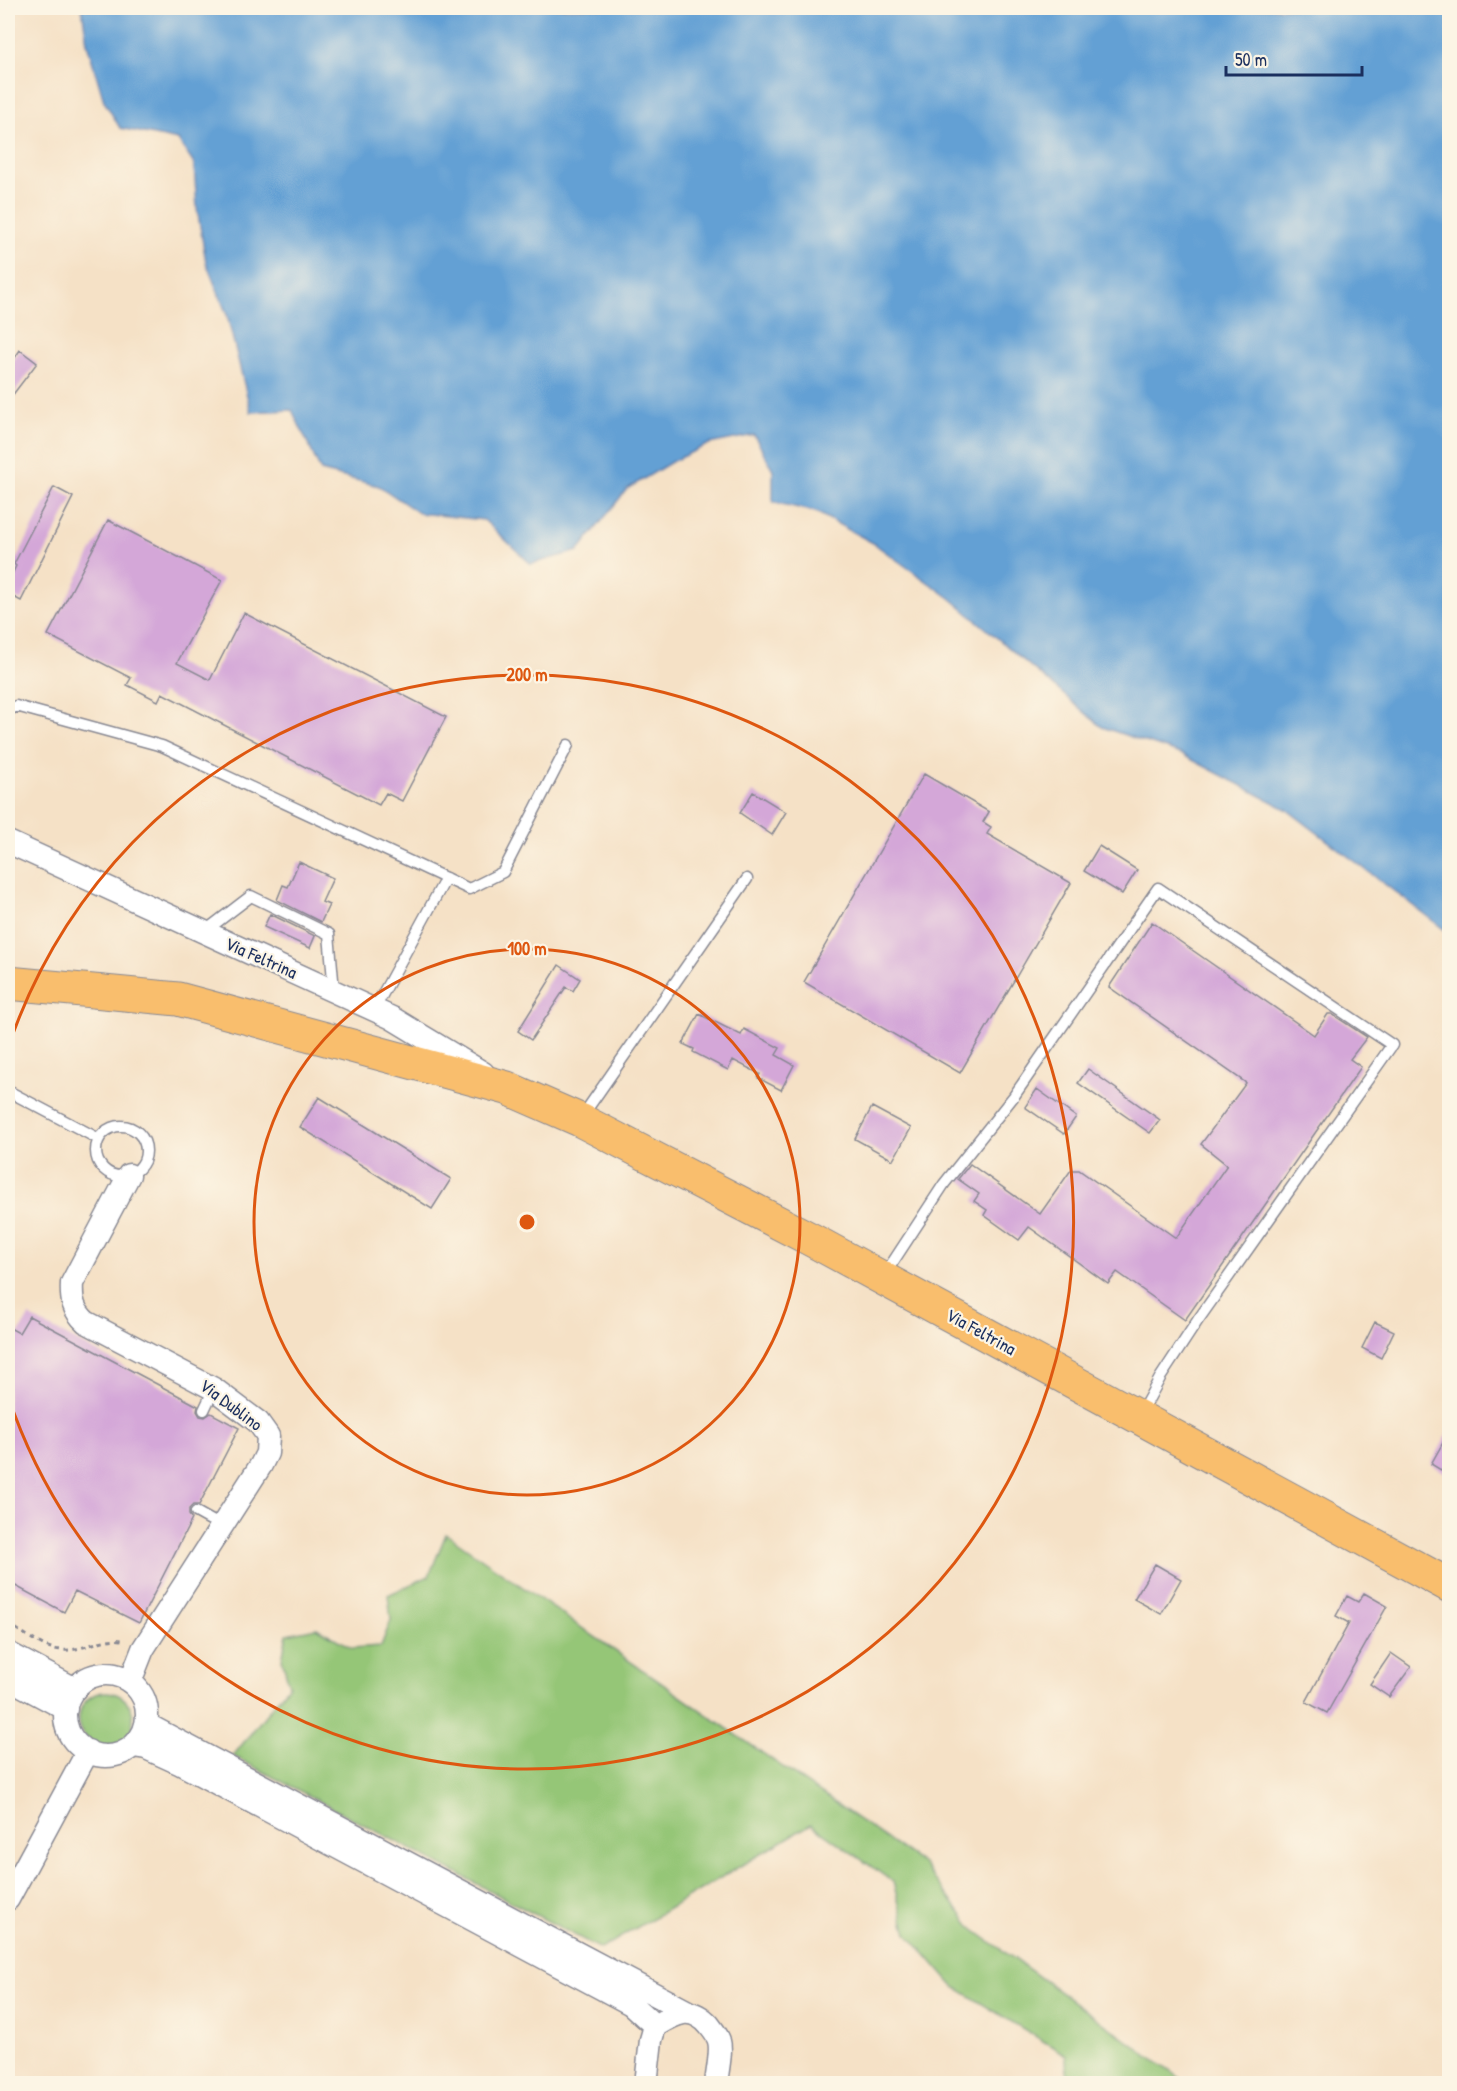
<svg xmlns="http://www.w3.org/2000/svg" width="1457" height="2091" font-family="'Patrick Hand',sans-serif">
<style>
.green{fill:#95c677;stroke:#587a6a;stroke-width:1.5}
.water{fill:#64a0d4;stroke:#406899;stroke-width:1.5}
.building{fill:#d4a7d8}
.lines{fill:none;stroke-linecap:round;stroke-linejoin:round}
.service-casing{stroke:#888892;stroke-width:13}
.minor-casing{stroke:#888892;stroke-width:25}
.primary-casing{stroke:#888892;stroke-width:35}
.path{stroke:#888892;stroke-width:3;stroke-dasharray:4.5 4.5;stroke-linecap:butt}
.service{stroke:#fff;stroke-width:10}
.minor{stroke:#fff;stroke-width:22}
.primary{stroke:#f9be6d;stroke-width:33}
.ring{fill:none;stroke:#de5710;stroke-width:3}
.labels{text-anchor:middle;stroke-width:4.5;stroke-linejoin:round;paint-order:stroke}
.street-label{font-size:18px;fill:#1b2f5e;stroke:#fcf5e5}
.centre{fill:#de5710;stroke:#fcf5e5;stroke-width:3}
.ring-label{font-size:18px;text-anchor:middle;font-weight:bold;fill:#de5710;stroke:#fcf5e5;stroke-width:4.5;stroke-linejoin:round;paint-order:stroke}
</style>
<rect width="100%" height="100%" fill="#fcf5e5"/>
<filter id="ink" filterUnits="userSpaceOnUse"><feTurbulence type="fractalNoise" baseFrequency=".0167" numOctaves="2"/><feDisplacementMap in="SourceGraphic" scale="12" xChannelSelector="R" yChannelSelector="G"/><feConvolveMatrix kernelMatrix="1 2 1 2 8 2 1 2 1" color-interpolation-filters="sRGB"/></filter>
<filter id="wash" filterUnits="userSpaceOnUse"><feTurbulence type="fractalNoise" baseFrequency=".008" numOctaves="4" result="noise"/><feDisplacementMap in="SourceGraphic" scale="24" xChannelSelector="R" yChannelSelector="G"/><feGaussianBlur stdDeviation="1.35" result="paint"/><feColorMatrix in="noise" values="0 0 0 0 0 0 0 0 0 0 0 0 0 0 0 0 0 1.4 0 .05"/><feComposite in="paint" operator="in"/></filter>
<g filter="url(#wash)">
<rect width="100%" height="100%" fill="#f5e1c6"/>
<!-- green -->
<path class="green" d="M446,1534L923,1864L973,1929L1186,2083H1067L1066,2055L953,1986L907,1933L893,1882L811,1824L601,1949L233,1756L289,1685L282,1659L287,1634L317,1628L352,1648L381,1646L391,1620L388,1595L429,1576Z
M79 1719a27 27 0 1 1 54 0a27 27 0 1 1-54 0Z"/>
<!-- water -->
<path class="water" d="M82,8H1449V933L1286,809L1181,754L1102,727L950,598L873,543L816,512L773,502V470L754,435L709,444L673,461L627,489L578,551L531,564L484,520L419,513L379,486L321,471L292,410L251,412L227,315L206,262L197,208L194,164L178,140L120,128L104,101L87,43Z"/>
<g id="blocks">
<!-- building -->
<path class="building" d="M20,350L37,363L8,401V368Z
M54,487L73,497L21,601L8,594V583L16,566L14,564Z
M108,520L222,580L177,663L210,680L244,613L446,717L402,801L386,793L379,805L162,693L158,701L127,685L131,678L48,635Z
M924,774L989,812L983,822L991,827L987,834L1071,883L960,1073L804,982Z
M753,792L786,812L772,835L740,813Z
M1099,846L1137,870L1122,894L1084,871Z
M299,862L333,878L322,902L329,905L321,922L277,900L283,885L288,887Z
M270,914L315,936L310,948L264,927Z
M1152,922L1314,1035L1328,1014H1332L1367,1037L1350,1059L1361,1067L1185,1320L1117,1272L1108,1284L1029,1227L1019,1240L984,1215L987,1210L974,1201L979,1194L958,1179L970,1164L1040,1214L1071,1170H1079L1176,1238L1227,1165L1201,1144L1246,1083L1109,987Z
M559,965L580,979L573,991L566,987L531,1040L518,1031Z
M699,1014L741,1035L744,1029L780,1048L776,1055L794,1065L781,1090L758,1078L760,1074L733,1060L728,1070L693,1052L694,1049L683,1044Z
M1088,1069L1160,1120L1150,1133L1078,1083Z
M1037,1089L1076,1117L1064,1134L1025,1107Z
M319,1097L451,1179L432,1209L300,1127Z
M872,1107L911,1128L893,1160L855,1139Z
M29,1316L198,1406L197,1411L200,1416L205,1417L211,1413L239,1428L199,1505H193L189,1509V1515L192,1519L139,1623L75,1591L64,1612L8,1582V1327L19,1333Z
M1375,1322L1394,1331L1381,1358L1362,1348Z
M1449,1432V1475L1431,1464Z
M1155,1564L1181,1579L1161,1614L1134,1599Z
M1364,1593L1387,1606L1327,1713L1306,1702L1349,1623L1336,1616L1342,1605L1347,1596L1358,1602Z
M1391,1653L1411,1667L1389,1697L1370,1684Z"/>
</g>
</g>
<g filter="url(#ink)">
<use href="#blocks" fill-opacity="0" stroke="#888892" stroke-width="1.5"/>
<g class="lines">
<!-- service casing -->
<g class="service-casing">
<path id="service" d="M8,711L16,706L162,746L469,889L503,872L568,745
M204,932L251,896L329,934L334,991
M374,1010L446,878
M8,1091L99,1139
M581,1118L747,879
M96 1151a25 25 0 1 1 50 0a25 25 0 1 1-50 0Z
M885,1274L944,1184L1014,1096L1158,888L1392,1045L1198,1320L1160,1378L1140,1415
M204,1410L214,1389
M196,1512L221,1526"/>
</g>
<!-- minor casing -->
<g class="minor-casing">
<path id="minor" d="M8,842L392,1018L483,1073
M129,1175L72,1283C71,1300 73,1310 86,1322L214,1389L258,1422L268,1436L267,1453L261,1465L143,1649L130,1682
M8,1653L75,1689
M65 1715a41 41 0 1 1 82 0a41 41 0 1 1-82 0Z
M8,1678L66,1709
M146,1724L690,2013
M133,1746L146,1748L181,1764L631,2004L655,2026
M8,1899L88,1751
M646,2084L651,2040L655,2026C675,2014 690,2004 709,2025C712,2029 718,2036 719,2041C722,2051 717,2073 716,2084"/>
</g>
<!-- primary casing -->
<g class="primary-casing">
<path id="primary" d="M8,983L178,999L507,1088L580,1120L812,1240L1450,1586"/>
</g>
<!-- path -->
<path class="path" d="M8,1624C25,1633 42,1649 62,1650C84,1652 105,1634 125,1641"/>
<!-- service -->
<use href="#service" class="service"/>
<!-- minor -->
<use href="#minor" class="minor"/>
<!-- primary -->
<use href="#primary" class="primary"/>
</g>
</g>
<!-- distance rings -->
<g class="ring">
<circle cx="527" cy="1222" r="273"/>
<path d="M8 1048A547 547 0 1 1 8 1396"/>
</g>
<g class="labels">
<!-- street labels -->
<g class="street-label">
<text transform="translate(261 958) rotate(24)" y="6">Via Feltrina</text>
<text transform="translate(981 1332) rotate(29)" y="6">Via Feltrina</text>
<text transform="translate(231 1405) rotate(37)" y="6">Via Dublino</text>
</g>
</g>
<circle cx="527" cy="1222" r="9" class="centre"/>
<g class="ring-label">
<text x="527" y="681">200 m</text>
<text x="527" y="955">100 m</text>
</g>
<!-- margin -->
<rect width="1457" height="2091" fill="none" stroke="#fcf5e5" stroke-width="30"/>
<!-- scale -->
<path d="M1226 66v9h136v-9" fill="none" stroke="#1b2f5e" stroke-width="3"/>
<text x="1235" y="66" font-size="18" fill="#1b2f5e" stroke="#fcf5e5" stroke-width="4.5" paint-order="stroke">50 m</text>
</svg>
